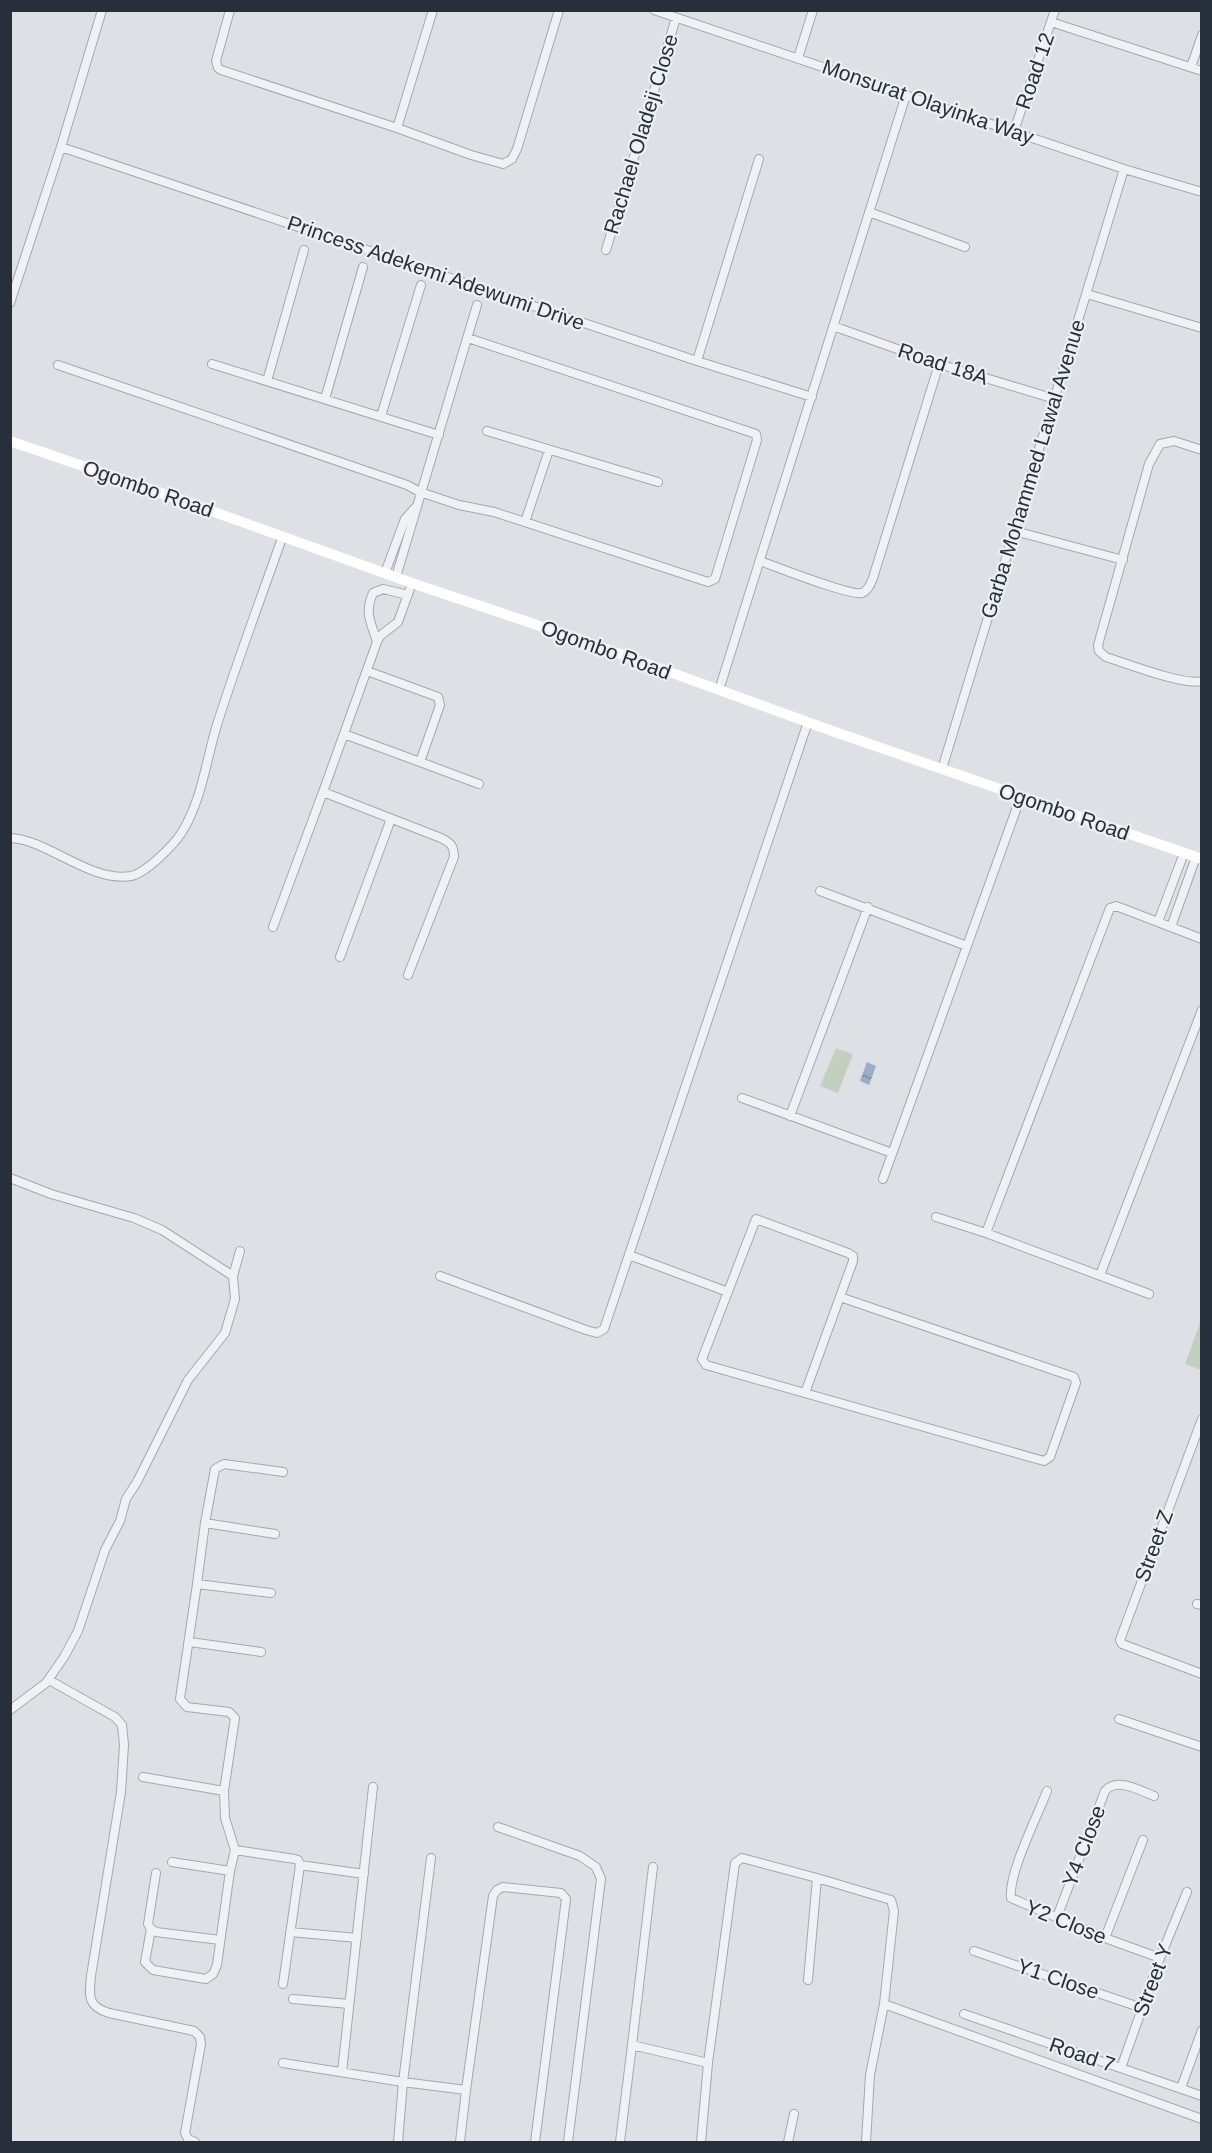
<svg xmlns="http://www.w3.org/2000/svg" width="1212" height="2153" font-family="Helvetica,sans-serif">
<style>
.grass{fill:#c3d0bf}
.water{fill:url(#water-ripples)}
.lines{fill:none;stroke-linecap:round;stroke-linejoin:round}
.minor-casing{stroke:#a3a8b0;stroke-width:10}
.minor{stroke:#f0f1f5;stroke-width:8}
.secondary{stroke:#fff;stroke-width:10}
.labels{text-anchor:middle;stroke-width:4.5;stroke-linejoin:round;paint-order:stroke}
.street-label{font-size:21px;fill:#272f3c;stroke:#ecf0f4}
</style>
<defs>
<pattern id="water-ripples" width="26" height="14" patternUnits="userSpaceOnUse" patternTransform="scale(1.5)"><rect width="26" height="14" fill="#99aec5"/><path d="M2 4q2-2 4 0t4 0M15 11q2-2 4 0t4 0" fill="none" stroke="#7d8ea1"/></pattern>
</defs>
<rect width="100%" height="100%" fill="#dde1e6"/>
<!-- grass -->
<path class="grass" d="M836,1048L853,1054L838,1093L820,1086Z
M1201,1320V1370L1185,1364Z"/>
<!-- water -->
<path class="water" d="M867,1062L876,1066L869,1085L860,1081Z"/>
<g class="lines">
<!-- minor casing -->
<g class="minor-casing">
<path id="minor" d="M230,10L216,61L218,68L221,70L397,128L471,155L503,164L512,159L517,149L559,10
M654,10L1124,169L1202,192
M1051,22L1202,71
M798,58L813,10
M1191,67L1202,35
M397,128L433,10
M1014,131L1055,10
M61,147L697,361L812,397
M869,212L965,247
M606,250L676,18
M1087,294L1202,328
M10,303L61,147L102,10
M833,326L939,364L1055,399
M697,361L759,159
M212,364L439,435
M58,365L407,485L420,492L459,505L494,512L708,582L715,579L757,440L756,434L468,338
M267,381L304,250
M325,399L363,267
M381,416L421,285
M487,431L658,482
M1202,450L1174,441L1160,444L1149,464L1098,645L1099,651L1106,657C1125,663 1184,686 1202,681
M525,522L549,450
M1015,531L1123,560
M760,561C777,567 850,596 862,593C868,591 871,583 873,578L939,364
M385,573L405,519L416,507
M396,577L477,305
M377,642C371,622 364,613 373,593L383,589L408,595
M719,690L906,95
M344,734L420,762L440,705L438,697L367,671
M420,762L479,784
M942,769L1124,169
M10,838C47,839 90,883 131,876C146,873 174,845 182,832C201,802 206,762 216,728C236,664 260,601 282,538
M820,891L967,946
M1158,922L1184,853
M273,927L323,792
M1171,927L1196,857
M340,957L391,819
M408,975L454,857C454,846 451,843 441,838L323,792L377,642L380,636L398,622L412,583
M742,1098L892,1153
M790,1116L868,907
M10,1178L51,1194L134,1218L162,1230L233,1276
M883,1179L1021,796
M936,1217L986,1233L1149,1294
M986,1233L1110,908L1116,906L1124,909L1202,939
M629,1255L728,1292
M1100,1275L1202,1010
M440,1276L586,1330L597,1333L604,1329L808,722
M805,1393L853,1261V1256L848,1253L756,1219L702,1359L706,1365L1044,1461L1050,1457L1076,1383L1074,1377L840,1297
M1202,1419L1120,1640L1122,1644L1202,1674
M205,1523L215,1469L224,1464L283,1472
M197,1584L205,1523L275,1534
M1197,1604L1202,1605
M190,1642L261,1652
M49,1680L115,1717L122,1725L124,1745L121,1792L91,1976C89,1996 87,2006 109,2013L194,2031L200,2037L201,2044L185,2133L188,2139L195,2142
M10,1710L46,1683L64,1657L78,1631L105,1550L120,1521L126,1499L137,1482L188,1380L225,1333L235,1299L233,1276L240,1251
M1119,1719L1202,1747
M143,1777L224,1791
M1047,1791C1038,1815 1008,1874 1011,1898L1105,1938L1160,1958
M498,1827L580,1856L596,1867L601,1879L568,2142
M235,1850L225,1818L224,1791L235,1718L229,1712L187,1707L180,1699L197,1584L271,1593
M431,1858L403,2082L466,2090L460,2142
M172,1862L230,1871
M156,1873L148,1924L151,1929L156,1932L220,1940
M1057,1917L1105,1791C1117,1777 1139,1790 1154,1796
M151,1929L145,1962L153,1970L206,1979L213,1974L217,1965L230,1871L235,1850L295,1859L298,1860L300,1865
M290,1932L357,1938
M1105,1938L1143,1840
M974,1951L1142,2008
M808,1980L817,1878
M283,1984L300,1865L364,1874
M293,1999L349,2004
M964,2014L1202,2096
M632,2045L653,1867
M283,2063L403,2082L398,2142
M1121,2068L1160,1958L1187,1892
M342,2072L373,1787
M1181,2088L1202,2030
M466,2090L493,1896L497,1890L503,1887L561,1893L566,1899L535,2142
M620,2142L632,2045L708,2063
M701,2142L708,2063L735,1863L742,1858L817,1878L891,1900L894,1911L884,2004
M788,2142L794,2114
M866,2142L870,2075L884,2004L1202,2119"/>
</g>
<!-- minor -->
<use href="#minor" class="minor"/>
<!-- secondary -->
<path class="secondary" d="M10,441L164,494L412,583L576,638L835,732L1202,859"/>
</g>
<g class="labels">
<!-- street labels -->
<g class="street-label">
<text transform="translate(1035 71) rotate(-71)" y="7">Road 12</text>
<text transform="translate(928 102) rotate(19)" y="7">Monsurat Olayinka Way</text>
<text transform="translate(641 134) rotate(-73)" y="7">Rachael Oladeji Close</text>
<text transform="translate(436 273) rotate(19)" y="7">Princess Adekemi Adewumi Drive</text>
<text transform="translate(943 364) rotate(18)" y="7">Road 18A</text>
<text transform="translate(1033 469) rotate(-73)" y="7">Garba Mohammed Lawal Avenue</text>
<text transform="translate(148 489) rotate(19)" y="7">Ogombo Road</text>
<text transform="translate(606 650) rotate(20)" y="7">Ogombo Road</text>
<text transform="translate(1064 812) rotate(19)" y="7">Ogombo Road</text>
<text transform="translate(1154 1546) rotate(-70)" y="7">Street Z</text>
<text transform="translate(1084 1846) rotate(-69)" y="7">Y4 Close</text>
<text transform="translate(1066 1922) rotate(22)" y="7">Y2 Close</text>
<text transform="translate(1058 1979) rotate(19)" y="7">Y1 Close</text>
<text transform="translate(1153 1980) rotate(-69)" y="7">Street Y</text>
<text transform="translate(1082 2055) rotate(19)" y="7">Road 7</text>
</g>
</g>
<!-- border -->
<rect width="1212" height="2153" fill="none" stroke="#272f3c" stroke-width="24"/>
</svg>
